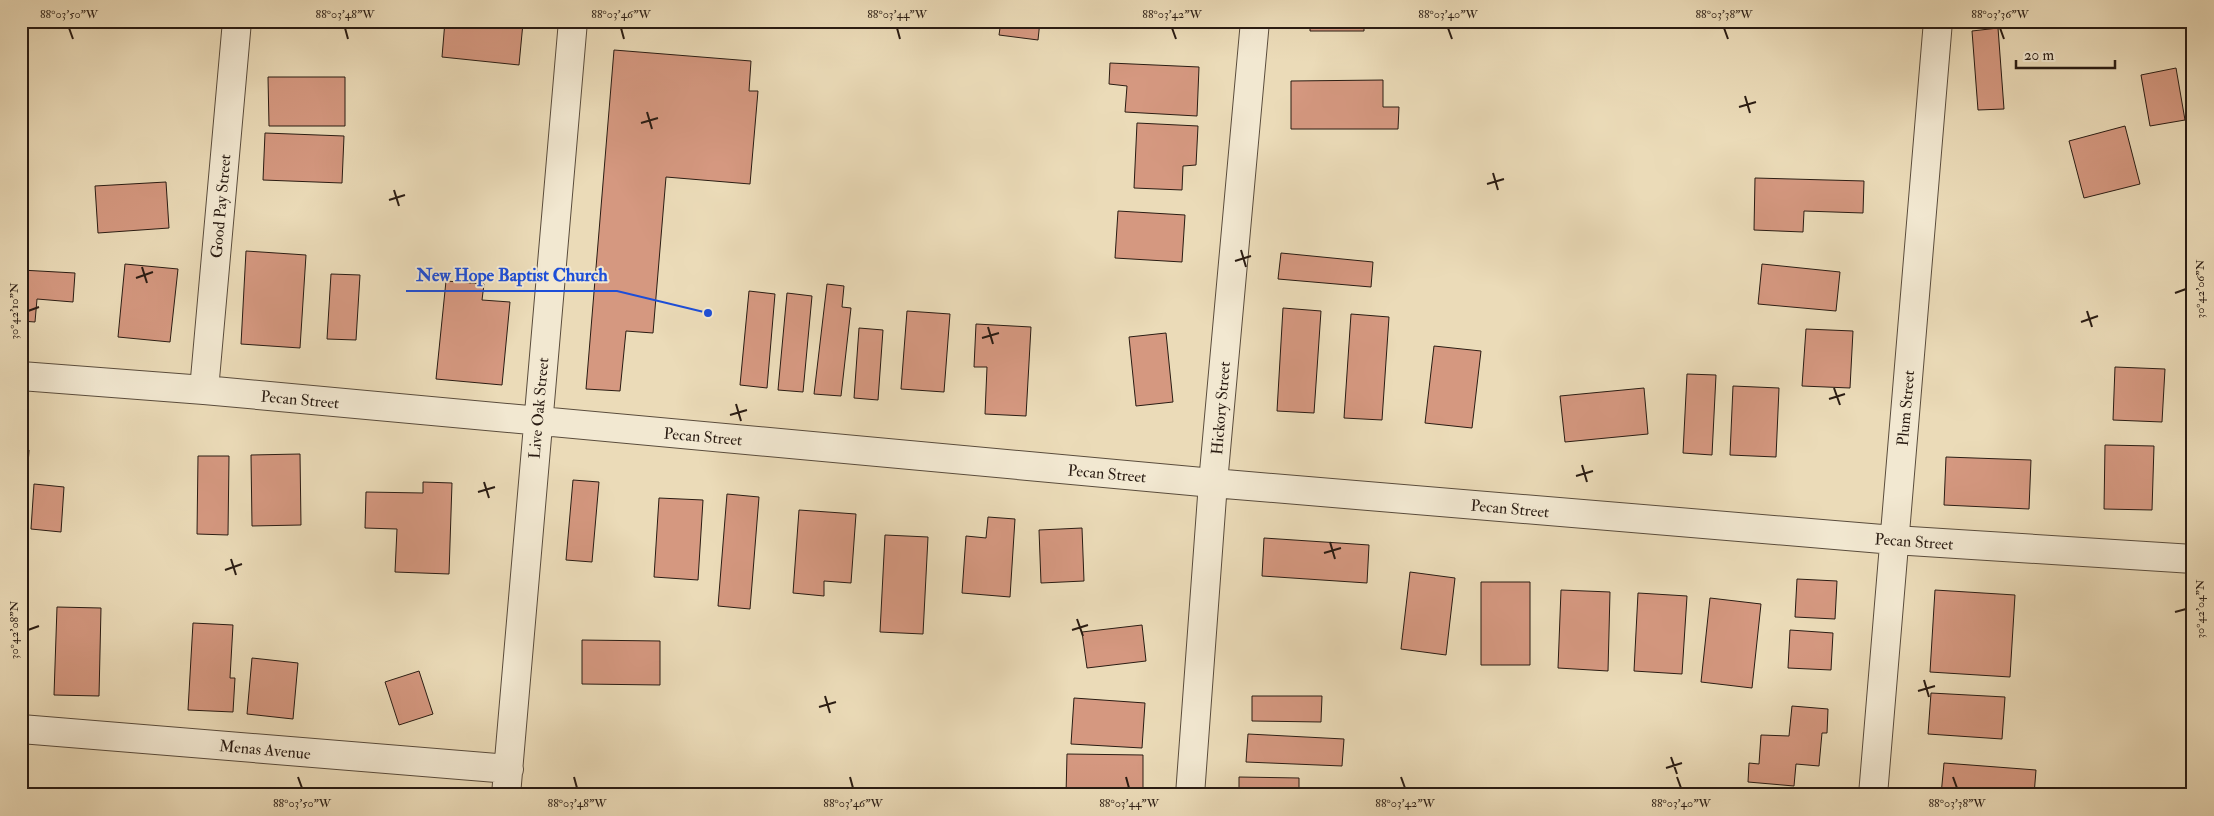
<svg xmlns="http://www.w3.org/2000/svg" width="2214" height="816" font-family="'IM FELL Double Pica',serif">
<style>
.building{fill:#d59880;stroke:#2a1c13}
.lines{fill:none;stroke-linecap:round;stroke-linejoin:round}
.street-casing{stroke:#5a4c3c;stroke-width:30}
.street{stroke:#f2e8d1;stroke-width:28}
.ticks{fill:none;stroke:#2a1c13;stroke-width:2}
.labels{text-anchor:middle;stroke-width:4;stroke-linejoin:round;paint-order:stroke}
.street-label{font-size:16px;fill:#2a1c13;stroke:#f2e8d1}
.leader{fill:none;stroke:#1d4ed8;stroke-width:2}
.callout-dot{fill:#1d4ed8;stroke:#f2e8d1;stroke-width:2}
.callout-label{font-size:18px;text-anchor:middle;font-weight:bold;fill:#1d4ed8;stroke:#f2e8d1;stroke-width:4;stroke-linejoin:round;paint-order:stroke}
.neatline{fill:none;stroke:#2a1c13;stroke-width:2}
.ticks-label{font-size:12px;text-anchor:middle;fill:#2a1c13}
</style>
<rect width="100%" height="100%" fill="#ebdbb8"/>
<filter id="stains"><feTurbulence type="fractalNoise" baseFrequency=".004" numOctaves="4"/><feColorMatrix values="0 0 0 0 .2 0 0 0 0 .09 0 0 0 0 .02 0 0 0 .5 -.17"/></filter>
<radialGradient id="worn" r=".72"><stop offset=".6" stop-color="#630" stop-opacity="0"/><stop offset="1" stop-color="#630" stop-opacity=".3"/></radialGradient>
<!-- building -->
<path class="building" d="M445,21L523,23L519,65L442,57Z
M1001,21H1040L1038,40L999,35Z
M1310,21H1391V23H1364V31H1310Z
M1998,28L2004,109L1978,110L1972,31Z
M614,50L751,61L749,91H758L750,184L666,177L653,333L626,331L620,391L586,389Z
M1110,63L1199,67L1197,116L1125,112L1127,86L1109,84Z
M2176,68L2185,120L2150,126L2141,75Z
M268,77H345V126H269Z
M1383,80V107H1399L1398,129H1291V81Z
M1137,123L1198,126L1196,165L1183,166L1182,190L1134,188Z
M2125,126L2140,184L2084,198L2069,141Z
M265,133L344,136L342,183L263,180Z
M1755,178L1864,181L1863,213L1804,211L1803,232L1754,230Z
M166,182L169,228L98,233L95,186Z
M1118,211L1185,215L1182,262L1115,258Z
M246,251L306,255L300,348L241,344Z
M1281,253L1373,262L1371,287L1278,279Z
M125,264L178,269L170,342L118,337Z
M1762,264L1840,272L1836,311L1758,304Z
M21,270L75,273L73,302L37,299L35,322L21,321Z
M331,274L360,275L356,340L327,339Z
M446,281L484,284L482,300L510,302L502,385L436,379Z
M827,284L844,286L842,307L851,308L841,396L814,394Z
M749,291L775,294L767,388L740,385Z
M787,293L812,296L803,392L778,390Z
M1283,308L1321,311L1314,413L1277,411Z
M907,311L950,314L944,392L901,389Z
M1351,314L1389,317L1382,420L1344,418Z
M976,324L1031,327L1026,416L985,414L987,367H974Z
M859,328L883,330L878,400L854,398Z
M1806,329L1853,331L1850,388L1802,386Z
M1166,333L1173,402L1136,406L1129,337Z
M1434,346L1481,351L1472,428L1425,423Z
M2115,367L2165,369L2162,422L2113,420Z
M1687,374L1716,375L1712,455L1683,453Z
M1733,386L1779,388L1776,457L1730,455Z
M1644,388L1648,434L1565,442L1560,396Z
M2105,445L2154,446L2152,510L2104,509Z
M21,450H29L24,526H21Z
M300,454L301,525L252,526L251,455Z
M198,456H229L228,535L197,534Z
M1946,457L2031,460L2029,509L1944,505Z
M573,480L599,482L592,562L566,560Z
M423,482L452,483L449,574L395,572L397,529L365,528L366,492L423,493Z
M34,484L64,487L61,532L31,529Z
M727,494L759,497L750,609L718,606Z
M659,498L703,500L698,580L654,577Z
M799,510L856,514L851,583L824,581V596L793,593Z
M988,517L1015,519L1010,597L962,593L966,536L986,538Z
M1082,528L1084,581L1041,583L1039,530Z
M885,535L928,537L923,634L880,632Z
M1264,538L1369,545L1367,583L1262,576Z
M1410,572L1455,578L1446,655L1401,649Z
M1797,579L1837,581L1835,619L1795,617Z
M1481,582H1530V665H1481Z
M1561,590L1610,592L1608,671L1558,668Z
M1935,590L2015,595L2010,677L1930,672Z
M1638,593L1687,596L1682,674L1634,671Z
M1710,598L1761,604L1752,688L1701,682Z
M57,607L101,608L99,696L54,695Z
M193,623L233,625L230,678H235L233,712L188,710Z
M1142,625L1146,661L1087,668L1082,632Z
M1790,630L1833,633L1831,670L1788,668Z
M582,640L660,641V685L582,684Z
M252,658L298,663L293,719L247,714Z
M419,671L433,714L399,725L385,682Z
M1931,693L2005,697L2002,739L1928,734Z
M1252,696H1322L1321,722L1252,721Z
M1074,698L1145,703L1142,748L1071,744Z
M1792,706L1828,709L1827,733H1822L1819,766L1796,764L1794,786L1748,782L1749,763L1759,764L1761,735L1789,736Z
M1248,734L1344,739L1342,766L1246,762Z
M1067,754L1143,755V795H1066Z
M1944,763L2036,770L2034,795H1941Z
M1239,777L1299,778V795H1239Z"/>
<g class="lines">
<!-- street casing -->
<g class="street-casing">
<path id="street" d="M21,376L204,390L1213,483L1894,540L2193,559
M204,390L237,21
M21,729L509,769
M506,795L573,21
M1190,795L1213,483L1255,21
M1873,795L1938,21"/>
</g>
<!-- street -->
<use href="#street" class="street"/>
</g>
<!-- ticks -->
<path class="ticks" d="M69,28L73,39M345,28L348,39M621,28L624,39M897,28L900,39M1172,28L1176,39M1448,28L1452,39M1724,28L1728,39M2000,28L2004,39M1745,96L1750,113M1739,107L1756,102M647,112L652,129M641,123L658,118M1493,173L1498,190M1487,184L1504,179M394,190L399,206M389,200L405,195M1241,250L1246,267M1235,261L1251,256M142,267L147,283M136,278L153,272M2175,293L2186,289M28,311L39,307M2087,311L2092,327M2081,322L2098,316M988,327L993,344M982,338L999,333M1834,388L1840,405M1829,399L1845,394M736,404L741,421M730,415L747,410M1582,465L1587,482M1576,476L1593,471M484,482L489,498M478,492L495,487M1330,542L1335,559M1324,553L1341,548M231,559L236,575M225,570L242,564M2175,612L2186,609M1077,619L1083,636M28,630L39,626M1072,630L1088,625M1924,680L1929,697M1918,691L1935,686M825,696L830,713M819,707L836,702M1671,757L1677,774M1666,768L1682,763M298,777L302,788M574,777L577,788M850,777L853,788M1126,777L1129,788M1401,777L1405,788M1677,777L1681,788M1953,777L1957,788"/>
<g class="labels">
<!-- street labels -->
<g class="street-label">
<text transform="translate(220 206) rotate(-85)" y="6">Good Pay Street</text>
<text transform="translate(300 399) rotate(5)" y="6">Pecan Street</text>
<text transform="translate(538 408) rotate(-85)" y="6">Live Oak Street</text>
<text transform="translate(1220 408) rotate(-85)" y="6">Hickory Street</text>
<text transform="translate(1905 408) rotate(-85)" y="6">Plum Street</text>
<text transform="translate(703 436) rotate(5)" y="6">Pecan Street</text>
<text transform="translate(1107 473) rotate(5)" y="6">Pecan Street</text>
<text transform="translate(1510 508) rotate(5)" y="6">Pecan Street</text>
<text transform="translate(1914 541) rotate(4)" y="6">Pecan Street</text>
<text transform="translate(265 749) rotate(5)" y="6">Menas Avenue</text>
</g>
</g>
<!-- callouts -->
<path class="leader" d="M708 313L617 291H406"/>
<circle class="callout-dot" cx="708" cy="313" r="5"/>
<g class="callout-label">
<text x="512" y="281">New Hope Baptist Church</text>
</g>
<!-- margin -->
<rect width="2214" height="816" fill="none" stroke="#ebdbb8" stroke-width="55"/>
<!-- scale -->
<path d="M2016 60v8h99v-8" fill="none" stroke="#2a1c13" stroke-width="2.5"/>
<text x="2024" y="60" font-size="15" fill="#2a1c13" stroke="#f2e8d1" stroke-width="4" paint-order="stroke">20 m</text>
<rect x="28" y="28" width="2158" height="760" class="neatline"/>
<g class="ticks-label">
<text x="69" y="18">88°03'50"W</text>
<text x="345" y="18">88°03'48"W</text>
<text x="621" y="18">88°03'46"W</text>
<text x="897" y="18">88°03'44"W</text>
<text x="1172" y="18">88°03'42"W</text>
<text x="1448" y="18">88°03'40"W</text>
<text x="1724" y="18">88°03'38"W</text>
<text x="2000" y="18">88°03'36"W</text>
<text transform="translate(2200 289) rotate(-90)" y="4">30°42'06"N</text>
<text transform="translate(14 311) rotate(-90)" y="4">30°42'10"N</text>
<text transform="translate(2200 609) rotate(-90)" y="4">30°42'04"N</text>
<text transform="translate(14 630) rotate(-90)" y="4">30°42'08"N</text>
<text x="302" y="807">88°03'50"W</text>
<text x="577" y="807">88°03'48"W</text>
<text x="853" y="807">88°03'46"W</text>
<text x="1129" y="807">88°03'44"W</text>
<text x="1405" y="807">88°03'42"W</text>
<text x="1681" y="807">88°03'40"W</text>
<text x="1957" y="807">88°03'38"W</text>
</g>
<rect width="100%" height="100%" filter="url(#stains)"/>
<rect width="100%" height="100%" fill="url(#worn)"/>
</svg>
